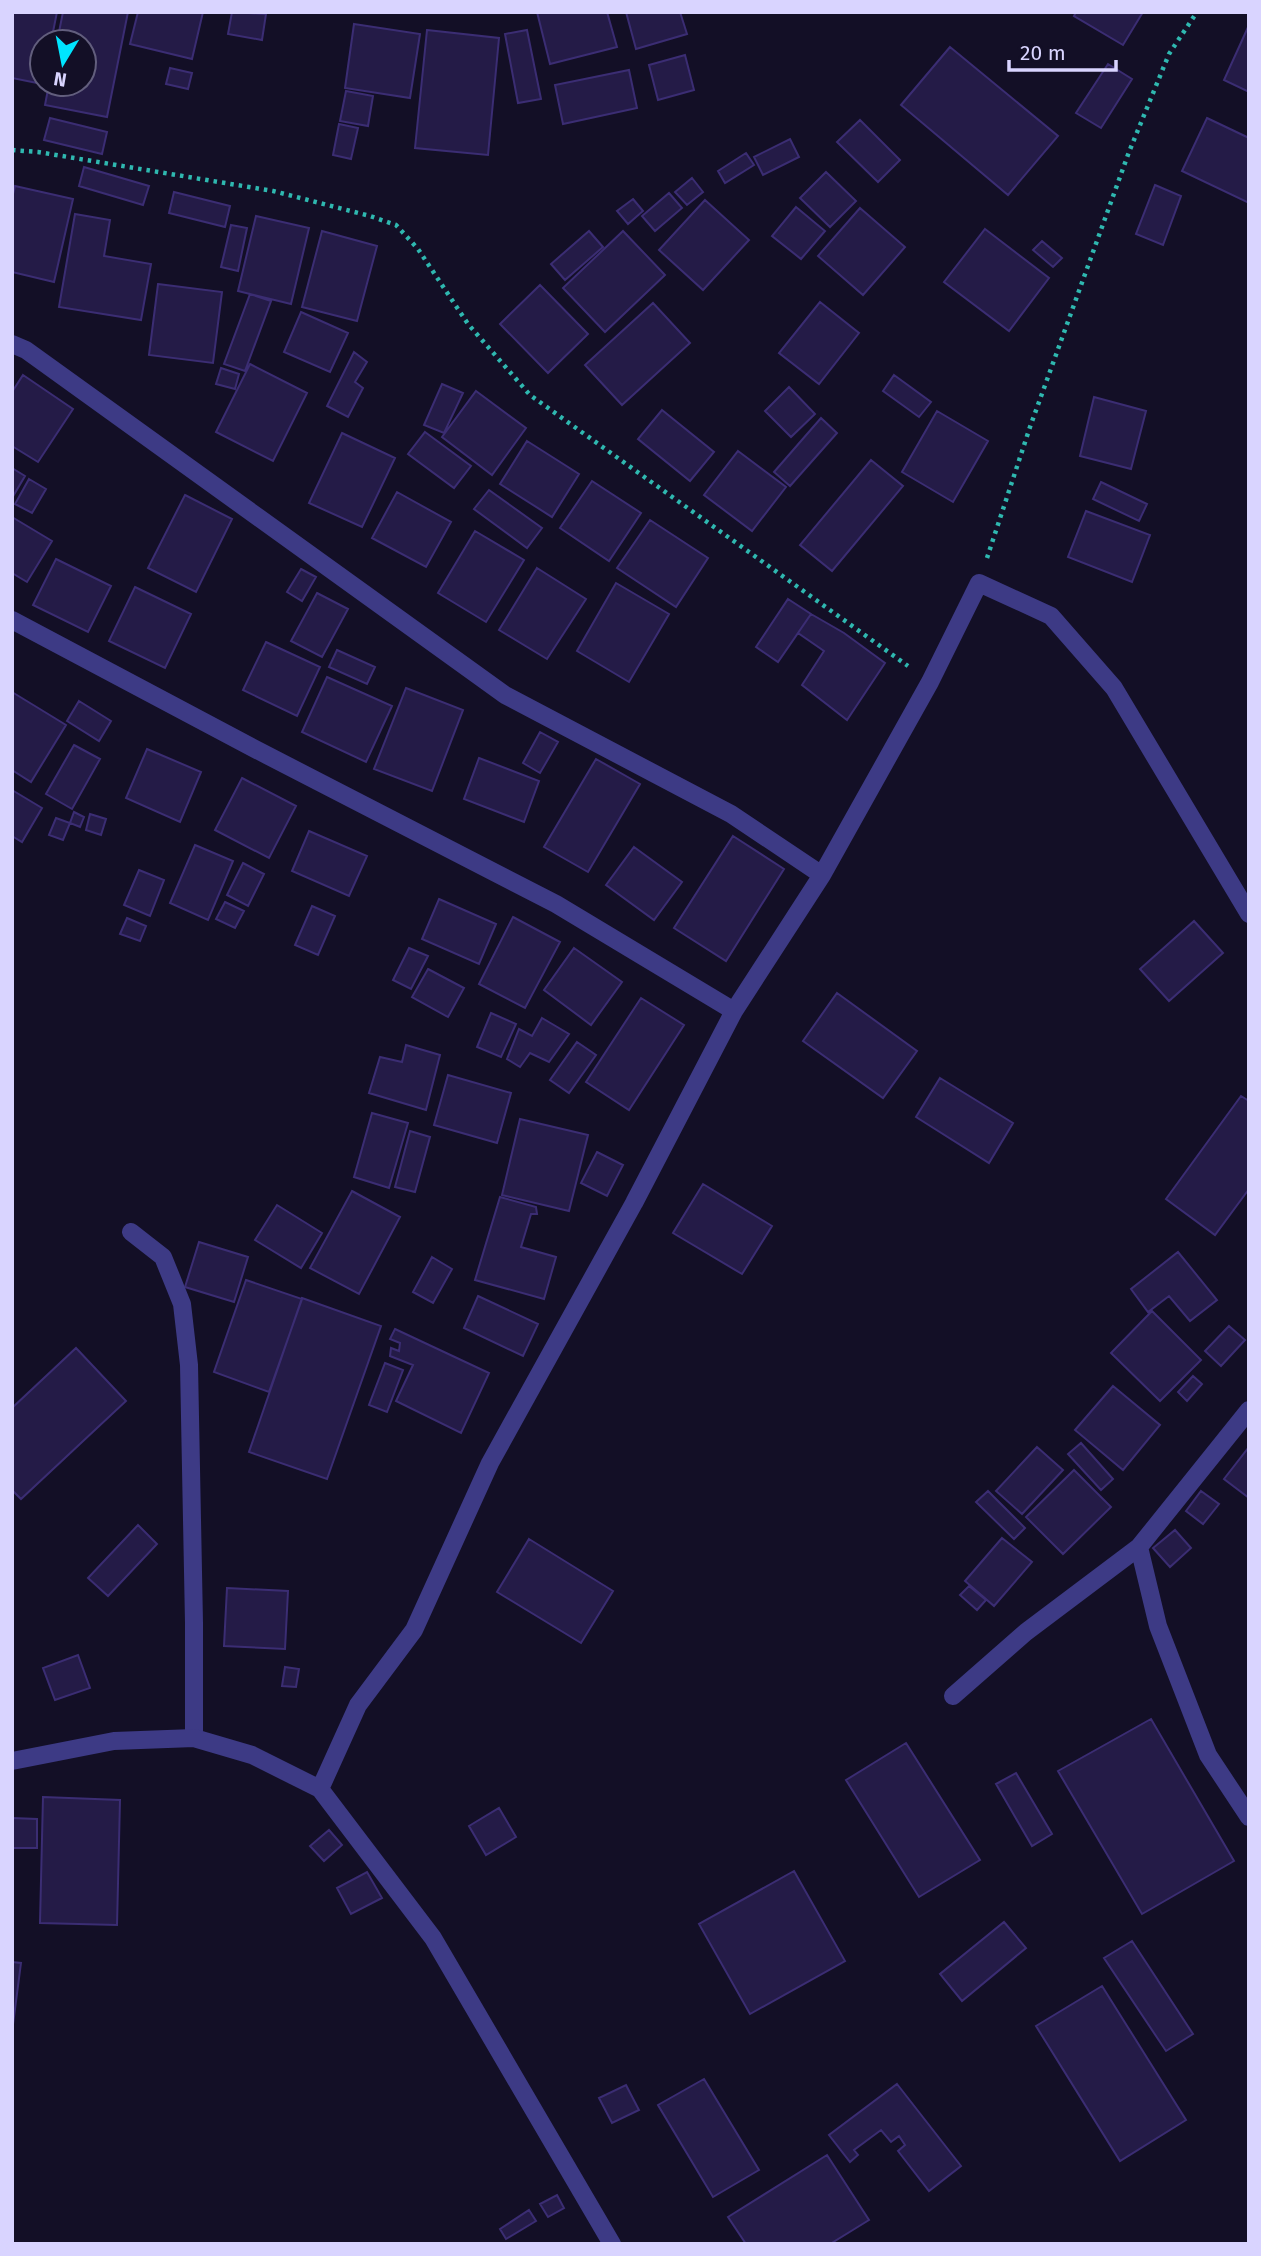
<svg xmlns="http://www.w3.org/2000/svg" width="1261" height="2256" font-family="'Fira Sans',sans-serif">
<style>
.building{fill:#241b47;stroke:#3b2d73;stroke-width:2}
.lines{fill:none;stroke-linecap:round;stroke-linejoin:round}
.path{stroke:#2fb8b0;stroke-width:4.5;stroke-dasharray:3.5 5;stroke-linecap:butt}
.service{stroke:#3d3a85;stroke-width:18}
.minor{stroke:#3d3a85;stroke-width:18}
</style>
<rect width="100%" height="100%" fill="#130f26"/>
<!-- building -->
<path class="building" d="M12,12H57L51,42H42V84L12,78Z
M63,12H128L107,117L45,105L49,84H84V42H57Z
M138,12H203L192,59L130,44Z
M232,12L266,14L262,40L228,34Z
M537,12H607L617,47L550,64Z
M626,12H680L687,34L636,49Z
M1076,12H1143L1123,45L1074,16Z
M354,24L420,34L410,98L345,88Z
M1249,25V92L1224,80Z
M427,30L499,38L488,155L415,148Z
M527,30L541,99L518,103L505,34Z
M950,47L1058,136L1008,195L901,105Z
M685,55L694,90L658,100L649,65Z
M1108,64L1132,79L1101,128L1076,113Z
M170,68L192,73L188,89L166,84Z
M629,70L637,108L563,124L555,85Z
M346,91L373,96L368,126L340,121Z
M50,118L107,132L102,154L44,140Z
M1207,118L1249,138V203L1182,171Z
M860,120L900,160L878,182L837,142Z
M339,124L358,128L351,159L333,155Z
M790,139L799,157L763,175L754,157Z
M746,153L754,165L725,183L718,171Z
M84,167L149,186L143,205L79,186Z
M826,172L856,201L830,227L800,198Z
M692,178L703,192L687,205L675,192Z
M1155,185L1181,196L1163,245L1136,234Z
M15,186L73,199L54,282L12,272V198Z
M174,192L230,206L225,227L169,213Z
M669,193L682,208L655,231L642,216Z
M633,199L643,211L628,224L617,211Z
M705,200L749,240L703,290L659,250Z
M796,207L825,231L801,259L772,236Z
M860,208L905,247L863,295L818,256Z
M75,214L110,220L104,256L151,264L141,320L59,307Z
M256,216L309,228L291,304L238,291Z
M231,225L247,228L238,271L221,267Z
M985,229L1049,278L1009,331L944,282Z
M322,231L377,246L357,321L302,307Z
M589,231L603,247L565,280L551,264Z
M623,231L665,275L605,332L563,288Z
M1042,241L1062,258L1053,267L1033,250Z
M158,284L222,292L213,363L149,355Z
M540,285L588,334L548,373L500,324Z
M250,294L271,301L245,371L224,364Z
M820,302L859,333L819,384L779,353Z
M653,303L690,343L622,405L585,365Z
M301,312L348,333L330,372L284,352Z
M354,352L367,362L355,382L363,388L348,417L327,406Z
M250,364L307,393L273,461L216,432Z
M221,368L239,374L235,389L216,384Z
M23,375L73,409L38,462L12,446V392Z
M894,375L931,402L919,417L883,391Z
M442,384L463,393L444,433L424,425Z
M789,387L815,414L791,437L765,411Z
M476,391L526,428L492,475L442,437Z
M1094,397L1146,411L1131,469L1080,456Z
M662,410L714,452L690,481L638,439Z
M937,411L988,441L953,502L902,472Z
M821,418L837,433L790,486L774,472Z
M425,432L471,466L454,488L408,454Z
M342,433L395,458L362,527L309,503Z
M527,441L579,474L552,517L500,484Z
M738,451L786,487L752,531L704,495Z
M871,460L903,486L832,571L800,545Z
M12,468L25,476L12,498Z
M29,479L46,489L32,513L15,504Z
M592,481L641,513L609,561L560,528Z
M1101,482L1147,504L1139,521L1093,499Z
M489,490L542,528L527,548L474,509Z
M397,492L451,522L426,567L372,538Z
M185,495L232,519L196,592L148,568Z
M1086,511L1150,535L1132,582L1068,557Z
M12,517L52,541L27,582L12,573Z
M650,520L708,558L676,607L617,568Z
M475,531L524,560L486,622L438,593Z
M56,559L111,586L88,632L33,605Z
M537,568L586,599L547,659L499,630Z
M301,569L316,577L302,601L287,592Z
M616,583L669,614L629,682L577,651Z
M135,587L191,614L165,668L109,641Z
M317,593L348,609L322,657L291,641Z
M788,599L811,614L778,662L756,647Z
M811,614L844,633L885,663L847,720L802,685L824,651L798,633Z
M266,642L320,667L297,716L243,690Z
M337,650L375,667L367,684L329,667Z
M327,677L392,706L366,762L302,732Z
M406,688L463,710L432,791L374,769Z
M12,692L66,725L31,782L12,770Z
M79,701L111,721L99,741L67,721Z
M540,732L558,742L540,773L523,763Z
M74,745L100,759L72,809L46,794Z
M147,749L201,772L180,822L126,798Z
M479,758L539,781L524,822L464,799Z
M596,759L640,784L588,872L544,847Z
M242,778L296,806L269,858L215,830Z
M12,790L42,808L22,842L12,836Z
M74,812L84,817L80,827L70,823Z
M90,814L106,819L101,835L86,830Z
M56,818L70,823L63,840L49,835Z
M309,831L367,856L349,896L292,871Z
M733,836L784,869L726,961L674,928Z
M195,845L233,861L208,920L170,903Z
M634,847L682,882L654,920L606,885Z
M243,863L264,874L248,906L227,895Z
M139,870L164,880L150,916L124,905Z
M439,899L496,924L479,964L422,939Z
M225,902L244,911L235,928L216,919Z
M312,906L335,916L318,955L295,945Z
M513,917L560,942L525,1008L479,984Z
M127,918L146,926L140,941L120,934Z
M1194,921L1223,953L1169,1001L1140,969Z
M409,948L428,956L411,989L393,980Z
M574,948L622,982L591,1025L544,990Z
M428,969L464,988L448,1017L412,997Z
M837,993L917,1051L883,1098L803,1041Z
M641,998L684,1025L629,1110L586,1082Z
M491,1013L516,1024L501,1057L477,1047Z
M542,1018L569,1034L549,1062L530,1053L520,1067L507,1059L519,1029L532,1036Z
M577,1042L596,1055L569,1093L550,1080Z
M406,1045L440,1055L426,1110L369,1093L380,1057L402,1062Z
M448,1075L511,1093L497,1143L434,1125Z
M940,1078L1013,1123L989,1163L916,1117Z
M1241,1096L1249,1101V1189L1215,1235L1166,1199Z
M372,1113L408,1123L389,1188L354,1177Z
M520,1119L588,1135L569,1211L502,1195Z
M410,1131L430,1137L415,1192L395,1187Z
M597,1152L623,1165L607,1196L581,1183Z
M703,1184L772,1226L742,1274L673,1233Z
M352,1191L400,1217L359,1294L310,1268Z
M500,1197L536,1207L537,1214H531L521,1247L556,1257L544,1299L475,1280Z
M277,1205L322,1233L301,1268L255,1240Z
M199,1242L248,1257L234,1302L185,1287Z
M1178,1252L1217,1300L1190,1321L1169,1296L1148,1312L1131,1289Z
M432,1257L452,1269L433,1303L413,1292Z
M246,1280L302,1299L269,1392L214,1372Z
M478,1296L538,1324L523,1356L464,1328Z
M302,1298L381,1326L327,1479L249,1452Z
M1152,1311L1201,1360L1160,1401L1111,1353Z
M1229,1326L1245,1340L1221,1366L1205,1351Z
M395,1329L489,1373L461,1433L396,1401L413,1365L390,1356L391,1348L399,1351L400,1343L390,1339Z
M76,1348L126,1401L21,1499L12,1490V1408Z
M385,1363L403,1370L387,1412L369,1405Z
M1193,1376L1202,1384L1187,1401L1178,1392Z
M1113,1386L1160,1425L1123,1470L1075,1430Z
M1081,1443L1113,1479L1101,1490L1068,1454Z
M1037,1447L1063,1470L1022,1514L996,1491Z
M1249,1447V1498L1224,1479Z
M1074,1470L1111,1507L1063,1554L1026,1517Z
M988,1491L1025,1528L1014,1539L976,1502Z
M1201,1491L1219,1504L1203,1524L1186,1511Z
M138,1525L157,1544L108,1596L88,1578Z
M1175,1530L1191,1548L1170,1567L1153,1548Z
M1002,1538L1032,1562L994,1606L965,1581Z
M529,1539L613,1591L581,1643L497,1592Z
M969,1586L986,1600L977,1610L960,1595Z
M227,1588L288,1591L285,1649L224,1646Z
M78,1655L90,1688L55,1700L43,1668Z
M285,1667L299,1669L296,1687L282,1686Z
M1151,1719L1234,1861L1142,1914L1058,1771Z
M906,1743L980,1860L919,1897L846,1780Z
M1016,1773L1052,1834L1032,1846L996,1784Z
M43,1797L120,1800L117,1925L40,1923Z
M499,1808L516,1837L486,1855L469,1826Z
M12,1818L37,1819V1848H12Z
M329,1830L342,1845L324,1861L310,1846Z
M794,1871L845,1961L750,2014L699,1924Z
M367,1872L382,1898L351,1914L337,1888Z
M1004,1922L1026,1948L962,2001L940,1974Z
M1132,1941L1193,2034L1166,2051L1104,1958Z
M12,1962L21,1963L12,2032Z
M1102,1986L1186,2120L1120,2161L1036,2026Z
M704,2079L759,2170L713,2197L658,2105Z
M897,2084L961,2166L929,2191L898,2151L905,2145L899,2136L891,2142L881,2130L854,2150L858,2155L850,2162L829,2135Z
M626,2085L639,2110L612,2123L599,2098Z
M827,2155L869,2220L830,2244H746L728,2217Z
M557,2195L564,2208L548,2217L540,2204Z
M529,2210L536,2221L506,2239L500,2229Z"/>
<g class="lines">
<!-- path -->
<path class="path" d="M12,150L38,152L273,191L370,216L396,225L418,249L468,324L530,395L908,666
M987,558L1030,427L1129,152L1169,54L1197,12"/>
<!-- service -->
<path class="service" d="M131,1232L163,1257L182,1304L189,1365L194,1623V1738"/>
<!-- minor -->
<path class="minor" d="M12,344L26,350L505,695L731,814L822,875
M12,620L255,749L556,904L734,1011
M1139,1547L1158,1626L1208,1755L1249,1817
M953,1696L1026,1632L1139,1547L1249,1410
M12,1761L114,1741L194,1738L252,1755L320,1789L433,1938L612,2244
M320,1789L358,1705L414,1630L490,1463L634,1203L734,1011L822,875L930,682L979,583L1051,616L1114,688L1249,914"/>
</g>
<!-- border -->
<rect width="1261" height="2256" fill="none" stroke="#d9d4ff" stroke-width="28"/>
<!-- north arrow -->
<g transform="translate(63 63) rotate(190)"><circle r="33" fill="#130f26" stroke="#625e7d" stroke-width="2"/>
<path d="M0-5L12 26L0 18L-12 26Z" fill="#00e5ff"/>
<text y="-10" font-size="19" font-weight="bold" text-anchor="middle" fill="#d9d4ff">N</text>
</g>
<!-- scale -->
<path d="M1009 60v10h107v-10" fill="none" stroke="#d9d4ff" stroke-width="3.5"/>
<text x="1020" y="60" font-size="21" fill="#d9d4ff" stroke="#130f26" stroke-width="5" paint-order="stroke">20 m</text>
</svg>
